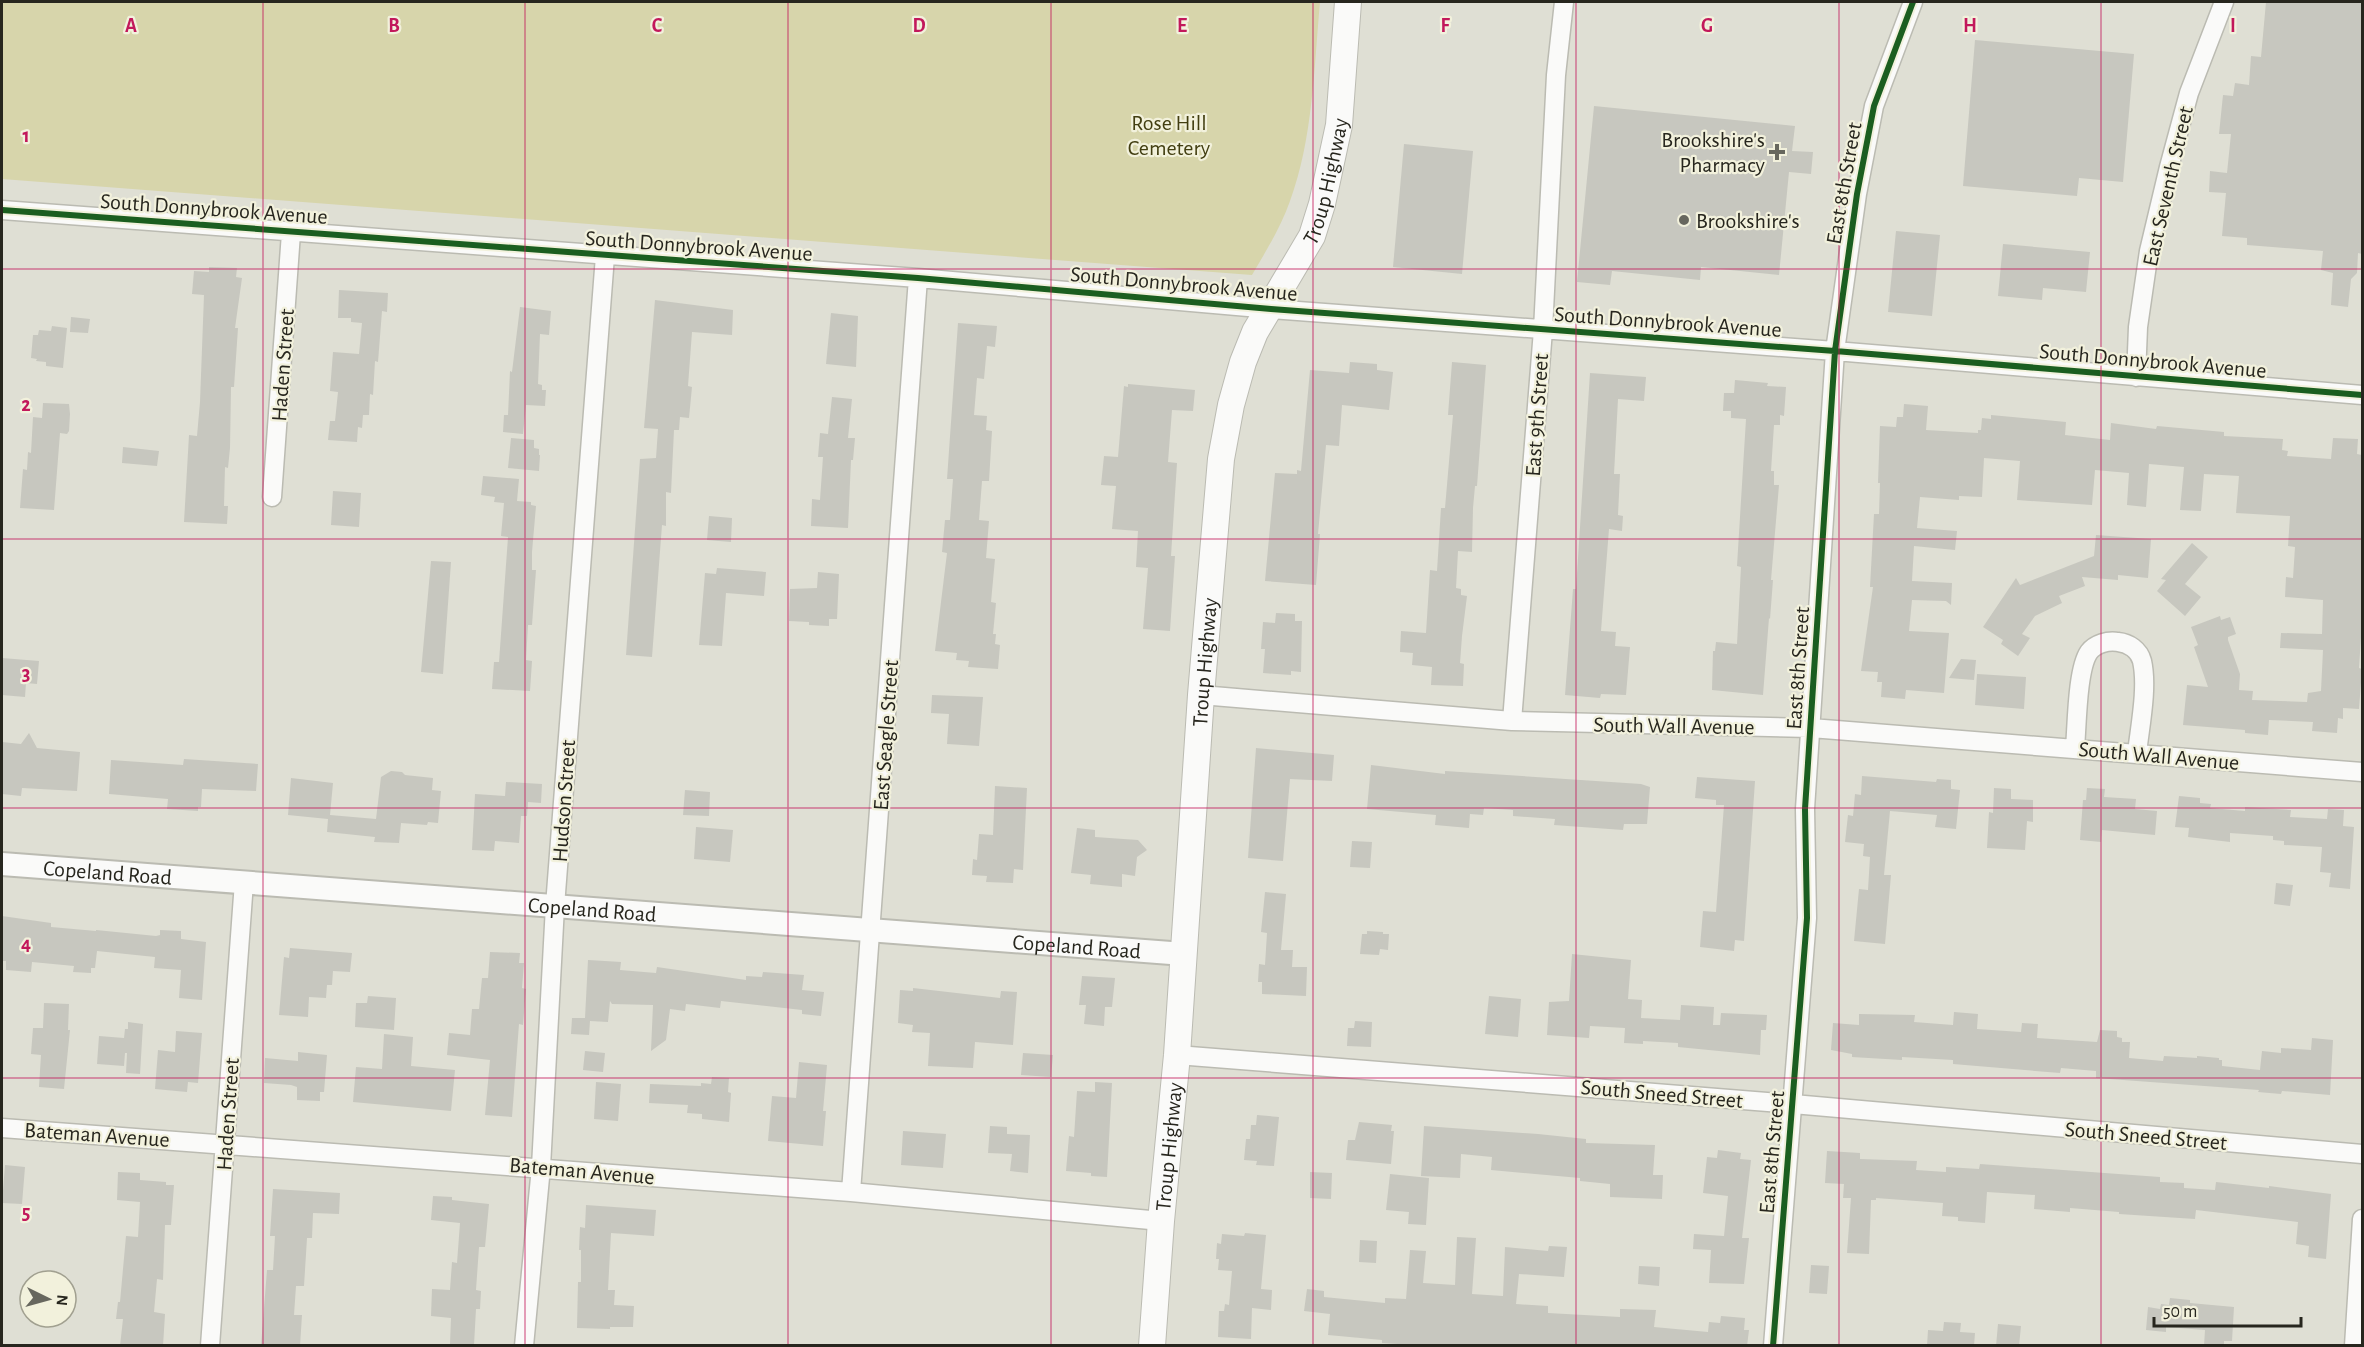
<svg xmlns="http://www.w3.org/2000/svg" width="2364" height="1347" font-family="'Alegreya Sans',sans-serif">
<style>
.green{fill:#d7d5ab}
.building{fill:#c7c7bf}
.lines{fill:none;stroke-linecap:round;stroke-linejoin:round}
.minor-casing{stroke:#bbbbb2;stroke-width:21}
.tertiary-casing{stroke:#bbbbb2;stroke-width:26}
.secondary-casing{stroke:#bbbbb2;stroke-width:28}
.minor{stroke:#fafaf9;stroke-width:18}
.tertiary{stroke:#fafaf9;stroke-width:22}
.secondary{stroke:#fafaf9;stroke-width:26}
.cycleway-casing{stroke:#f2f1dc;stroke-width:10}
.cycleway{stroke:#1b5e20;stroke-width:6}
.grid{fill:none;stroke:#c2185b;stroke-width:1.5;stroke-opacity:0.55}
.poi-dot{fill:#67675e;stroke:#f2f1dc;stroke-width:2}
.labels{text-anchor:middle;stroke-width:4.5;stroke-linejoin:round;paint-order:stroke}
.park-label{font-size:22px;fill:#423e11;stroke:#f2f1dc}
.poi-label{font-size:22px;fill:#27261e;stroke:#f2f1dc;text-anchor:end}
.street-label{font-size:22px;fill:#27261e;stroke:#f2f1dc}
.grid-label{font-size:20px;text-anchor:middle;font-weight:bold;fill:#c2185b;stroke:#f2f1dc;stroke-width:4.5;stroke-linejoin:round;paint-order:stroke}
</style>
<rect width="100%" height="100%" fill="#dfdfd4"/>
<!-- green -->
<path class="green" d="M2,2H1320C1314,67 1313,139 1290,201C1281,227 1266,251 1252,275L2,179Z"/>
<!-- building -->
<path class="building" d="M2266,2H2362V254L2358,253L2357,273L2351,279L2348,307L2331,305L2333,273L2321,270L2323,251L2247,245V238L2222,236L2226,193L2209,192L2210,171L2227,173L2231,134H2219L2223,95L2233,96L2235,83L2249,85L2251,56L2261,57Z
M1975,40L2134,54L2123,182L2079,178L2077,196L1963,186Z
M1594,106L1795,126L1792,151L1813,152L1811,174L1789,172L1779,275L1701,267L1700,280L1612,271L1610,285L1577,282Z
M1404,144L1473,151L1462,274L1393,267Z
M1896,231L1940,235L1932,316L1888,312Z
M2003,244L2090,252L2086,292L2043,288L2042,300L1998,296Z
M209,267L237,268L236,277L242,278L235,328H238L234,387H231L230,448L228,468L225,467L224,506H228L227,524L184,522L189,435L197,436L200,402L204,295L192,294L194,271L209,272Z
M339,290L388,293L387,312L382,311L378,362L375,361L373,395L370,394L369,415H363L362,428L358,427L357,442L328,440L330,421H335L338,392L330,391L333,352L359,354L362,323L351,322V318H338Z
M655,300L733,310L732,335L692,332L688,386L692,387L689,418L680,417L679,430H674L671,493L666,492V526L662,525L652,657L626,655L640,459L656,458L658,429L644,428Z
M520,307L551,311L549,335L540,334L538,384L542,385V390H546L545,406L526,405L523,434L503,432L504,415H508L510,371L512,372Z
M831,313L858,316L856,367L826,364Z
M71,317L90,319L88,333L70,332Z
M958,323L997,326L995,347L987,346L984,379L977,378L974,415L987,416L986,430L992,431L989,481H982L979,520L989,521L986,558L995,559L991,602L996,603L993,634H996L995,644L1000,645L998,669L968,667L969,661L956,660L957,653L935,651L947,553L942,552L945,520H950L953,479H947Z
M52,326L67,328L63,368L46,366V362L36,361L37,359L31,358L33,335H38L39,330L51,331Z
M1350,362L1377,364V370L1393,372L1389,410L1342,405L1339,446L1326,445L1318,534H1320L1316,585L1265,581L1275,473L1297,474V470L1301,471L1310,370L1349,373Z
M1452,362L1486,365L1477,486H1475L1473,508L1472,552L1458,551L1456,588L1461,589V595L1467,596L1462,636L1460,663L1464,664L1463,686L1431,685L1432,667L1412,665L1413,653L1400,652L1401,631L1426,633L1430,570L1437,571L1441,508H1445L1453,415H1448Z
M1590,373L1646,377L1644,401L1618,399L1614,474H1620L1618,515L1623,516L1622,531L1609,529L1601,631L1616,632L1615,646L1630,647L1626,695L1601,694L1600,698L1565,695L1573,589H1576Z
M1735,380L1768,383L1767,386L1786,387L1784,416L1780,415V425H1774L1771,471H1774V485H1779L1771,580H1773L1770,619L1769,618L1763,695L1712,690L1713,651H1715L1716,642L1737,644L1741,567L1737,566L1746,419L1731,418V411H1723L1724,393H1734Z
M1128,384L1195,390L1193,411L1172,410L1168,462L1177,463L1171,556H1175L1170,631L1143,629L1148,568L1136,567L1138,531L1112,529L1116,486L1101,485L1104,456L1118,457L1124,386L1128,387Z
M832,397L852,399L848,438H855L853,460H851L848,528L811,526L812,499L820,500L823,457H818L820,433L828,434Z
M43,403L69,404L70,414L69,431L67,434L60,433L54,510L20,508L23,469L27,470L28,452L31,453L33,417L42,418Z
M1904,404L1928,406L1926,430L1978,433V430H1981L1982,418L1991,419V415L2066,422L2065,435L2110,440L2111,423L2156,429L2157,426L2224,432V436L2283,439L2282,450L2288,451L2287,456L2331,459L2333,438L2358,439L2357,454L2362,455V622L2359,668L2362,669L2359,709L2343,708V719L2338,718L2337,733L2312,731L2313,722L2269,720L2268,735L2245,733V730L2183,725L2187,685L2208,687L2194,647L2198,645L2191,627L2220,616L2221,620L2230,617L2236,634L2228,637V640L2240,674L2239,690L2253,691L2252,700L2307,702L2308,693L2321,691L2323,650L2280,648L2281,633L2322,634L2323,600L2285,597L2286,577L2293,578L2295,547L2288,546L2290,516L2236,513L2239,476L2204,474L2201,511L2180,510L2184,467L2149,464L2146,507L2127,505L2129,473L2095,470L2092,505L2017,500L2020,461L1984,458L1982,497L1959,496V500L1920,497L1917,528L1957,531L1955,550L1914,546L1912,581L1952,583L1951,605L1946,601L1912,600L1909,631L1949,633L1944,693L1906,690L1905,699L1881,697L1882,682H1877L1878,672L1861,671L1873,587H1870L1874,514H1879L1880,483H1878L1880,426L1896,427L1897,417H1903Z
M511,438L534,440V448L539,449V455H540L539,471L508,468Z
M123,447L159,451L157,466L122,463Z
M483,476L519,479L517,501L531,502V505L536,506L532,552V570H536L532,625H528L526,660L532,661L530,691L492,689L494,662H499L508,537L501,536L504,503L494,502L495,497L481,495Z
M333,491L361,493L359,527L331,525Z
M709,516L732,518L731,542L707,540Z
M2096,535L2151,539L2148,578L2118,575V580L2082,577L2085,586L2059,596L2062,603L2035,616L2022,634L2030,638L2018,656L2001,644L2003,640L1983,627L2016,578L2020,585L2094,556Z
M2192,543L2208,557L2185,584L2201,597L2185,616L2157,591L2166,580L2161,579Z
M431,561L451,562L443,674L421,672Z
M717,568L766,572L764,596L726,593L722,646L699,645L705,573L716,574Z
M818,572L839,574L837,619H829V626L809,625V622L789,621L790,589L817,588Z
M1276,613L1295,614V621H1302L1301,672L1291,671V675L1263,673L1265,649H1261L1263,622L1275,623Z
M2,658L39,661L37,684L26,683L25,697L2,695Z
M1961,659L1976,660L1974,680L1949,678Z
M1977,674L2026,677L2024,709L1975,705Z
M932,695L983,697L979,746L947,744L949,714L931,713Z
M29,733L37,748L80,752L77,791L22,788L21,796L2,794V742L21,744Z
M1256,748L1334,755L1332,781L1290,779L1283,861L1248,858Z
M184,759L258,764L256,791L202,789L201,807H198V811L167,809L168,799L109,794L111,760L183,765Z
M1371,765L1445,774V771L1641,784L1650,787L1647,824H1624L1623,830L1554,825L1555,819L1513,816V810L1484,808L1483,815L1470,814L1469,828L1435,825L1436,815L1367,809Z
M391,771L402,772L405,775L433,778L432,790L441,791L438,823L428,822L427,825L401,823L399,843L374,842L375,837L327,832L328,819L288,815L291,778L333,783L330,815L376,819L381,777Z
M1862,776L1936,782L1937,779L1951,780V789L1960,790L1956,829L1935,827L1937,815L1890,811L1884,875H1891L1885,944L1854,941L1859,889L1868,890L1870,857L1863,856L1864,844L1845,842L1848,815L1853,816L1855,794L1861,795Z
M1697,777L1755,781L1744,941L1735,940L1734,951L1700,947L1703,911L1716,912L1724,805H1716V800L1695,798Z
M506,782L542,784L541,803L528,802L527,816H521L519,843L495,841L494,851L472,850L475,794L505,796Z
M995,786L1027,788L1023,870L1014,869L1013,883L986,882L987,876L972,875L973,859L977,860L979,834L993,835Z
M1994,788L2011,789V799L2033,800V822L2027,821L2025,850L1987,848L1989,812L1993,813Z
M2087,788L2105,789L2104,797L2136,799L2135,809L2157,811L2155,835L2102,830L2101,842L2080,840L2083,800H2086Z
M685,790L710,792L709,816L683,815Z
M2179,796L2200,798V803L2211,804L2210,808L2245,811V807L2291,810L2290,817L2327,819L2328,809L2344,810L2343,826L2354,827L2350,889L2329,887L2331,873L2320,872L2322,847L2284,845V841L2273,840V836L2230,833V842L2188,837L2189,828L2175,827Z
M696,827L733,830L730,862L694,859Z
M1077,828L1095,830V837L1138,840L1147,850L1137,857L1135,876L1122,874V887L1090,884L1091,875L1071,873Z
M1352,841L1372,842L1370,868L1350,867Z
M2276,883L2293,885L2290,906L2274,904Z
M1265,892L1286,894L1281,950H1293L1292,967H1307L1306,996L1262,994V982H1258L1259,964L1265,965L1267,933L1261,932Z
M2,916L51,923V927L96,931V930L156,936L160,935V930L181,931V939L206,942L202,1000L179,998L181,970L154,968L155,957L97,951L95,968H91V973L73,972L74,966L32,962L31,972L6,970V961H2Z
M1367,931L1383,932V934H1389L1388,950L1380,949L1379,955L1360,954L1362,934H1367Z
M290,948L352,953L350,972L333,971L332,985H327L326,998L309,997L308,1017L279,1015L284,957L289,958Z
M490,952L520,953L519,963H524L522,988L526,989L523,1025L519,1024L512,1117L485,1115L490,1060L447,1055L449,1033L470,1035L472,1009H479L482,978H488Z
M1572,954L1631,960L1628,999L1642,1000L1641,1018L1680,1020L1681,1005L1714,1007L1713,1025H1720L1721,1013L1767,1015L1766,1030H1761L1760,1055L1678,1047V1043L1643,1041V1044L1624,1043L1625,1028L1590,1026L1589,1038L1547,1035L1549,1002L1569,1001Z
M588,960L621,962L620,970L656,973L657,967L746,980V976L762,977L763,972L804,975L802,990L824,992L821,1016L802,1014V1010L721,1001L720,1008L686,1004L685,1011L670,1009L666,1040L651,1051L653,1005L612,1004L610,1001L608,1022L590,1021L589,1035L571,1034L572,1018H585Z
M1082,976L1115,978L1112,1007H1105L1104,1026L1084,1024L1086,1005H1079Z
M913,988L1000,998L1001,991L1017,992L1013,1045L975,1042L973,1068L928,1066L930,1033L912,1032L913,1025L898,1023L900,990L913,991Z
M368,996L396,998L394,1030L355,1027L356,1003H367Z
M1489,996L1521,999L1518,1037L1485,1034Z
M44,1003L69,1004L68,1030H70L64,1089L39,1087L41,1055L31,1054L33,1028H43Z
M1954,1012L1978,1014L1977,1029L2021,1032L2022,1023L2038,1024L2037,1038L2097,1042L2100,1030L2117,1031V1037L2122,1038V1042H2130L2129,1058L2163,1061L2164,1056L2197,1058V1056L2219,1058V1060H2222V1066L2260,1070L2262,1051L2281,1053V1048L2311,1050L2312,1038L2333,1040L2330,1095L2282,1091L2281,1094L2258,1092L2259,1090L2096,1078V1071L2061,1068L2060,1073L1953,1064V1060L1902,1057V1060L1852,1057V1054L1831,1050L1833,1023L1859,1025V1014L1915,1015L1914,1022L1953,1025Z
M1355,1021L1372,1022L1371,1047L1347,1046L1348,1028H1354Z
M128,1022L143,1024L140,1074L126,1073L127,1053H125L124,1066L97,1064L99,1036L124,1038L125,1029H128Z
M176,1031L202,1033L198,1083L188,1082L187,1092L155,1089L158,1050L175,1052Z
M384,1034L413,1037L411,1066L455,1070L451,1111L353,1102L356,1067L382,1069Z
M585,1051L605,1053L603,1072L583,1070Z
M298,1052L327,1055L324,1092H320V1101L297,1100V1087L291,1085L264,1083L265,1058L298,1061Z
M1023,1053L1053,1055L1051,1077L1021,1075Z
M799,1062L827,1065L823,1111H826L823,1146L768,1141L772,1096L796,1098Z
M712,1077L729,1078L728,1092L731,1093L729,1122L702,1119V1114L687,1113L688,1105L649,1103L650,1084L701,1086V1083L711,1084Z
M596,1082L621,1084L618,1121L594,1119Z
M1095,1082L1112,1083L1107,1177L1091,1176V1173L1066,1171L1069,1136L1074,1137L1077,1091L1095,1092Z
M1257,1115L1279,1117L1274,1166L1256,1165L1257,1161L1244,1160L1246,1139H1250L1251,1125H1256Z
M1359,1122L1392,1125L1391,1131H1394L1391,1164L1346,1160L1348,1140H1355Z
M990,1126L1007,1127V1134L1030,1135L1028,1173L1010,1171L1012,1154L988,1153Z
M1424,1126L1538,1134L1586,1139V1143L1655,1145L1653,1175H1663L1662,1199L1610,1197V1184L1580,1181V1178L1491,1170L1492,1157L1461,1154L1460,1178L1421,1176Z
M903,1131L946,1134L943,1168L901,1165Z
M1718,1150L1741,1153L1740,1159L1751,1160L1742,1238H1749L1744,1284L1709,1283L1711,1250L1693,1249L1694,1234L1724,1236L1728,1196L1703,1193L1707,1157L1717,1158Z
M1827,1151L1860,1153V1159L1917,1161L1916,1170L1946,1172V1167L1979,1169L1980,1164L2160,1177V1182L2184,1183V1188L2215,1190L2216,1182L2269,1188V1186L2331,1194L2326,1259L2308,1257L2309,1246L2296,1244L2298,1222L2196,1210L2195,1219L2119,1214V1212L2070,1208V1212L2034,1209L2035,1195L1987,1192L1985,1223L1958,1221V1217L1942,1216L1943,1203L1876,1198V1200H1871L1869,1254L1847,1253L1851,1198H1843L1844,1184L1825,1183Z
M5,1165L25,1167L22,1204L2,1203Z
M118,1172L140,1173V1180L166,1182V1185H174L171,1225H165L163,1280L157,1279L154,1312L165,1314L163,1346H120L123,1319H116L118,1302H120L126,1236L138,1237L140,1202L117,1200Z
M1310,1172L1332,1173L1331,1199L1310,1198Z
M1390,1174L1429,1178L1426,1225L1408,1224L1409,1212L1386,1210Z
M273,1189L340,1193L339,1214L313,1213L312,1238H307L304,1286H296L294,1315H302L300,1346H261L267,1270H273L275,1236H270Z
M433,1196L452,1197V1200L489,1204L485,1247H479L476,1290L481,1291L480,1309H476L474,1345L450,1344L451,1318L431,1316L432,1289L450,1290L452,1262L457,1263L460,1223L431,1220Z
M586,1205L656,1210L654,1236L611,1233L608,1290H615L614,1305L634,1306L633,1327H610V1329L577,1328L578,1282H581V1250H579L580,1227L585,1228Z
M1245,1233L1266,1235L1261,1289L1272,1290L1271,1310L1252,1308L1251,1339L1218,1337L1219,1311H1224L1225,1304L1229,1305L1232,1271L1218,1270L1219,1259H1216L1217,1243L1221,1244L1222,1234L1244,1236Z
M1457,1237L1476,1238L1472,1294L1503,1296L1505,1247L1548,1251L1549,1246L1567,1247L1564,1277L1519,1274L1516,1304L1548,1306V1313L1620,1317V1309L1656,1310L1654,1327L1708,1332L1709,1322L1720,1323L1721,1316L1745,1318L1744,1330H1749L1747,1346H1428L1382,1343V1340L1328,1335L1330,1314L1304,1311L1307,1289L1324,1291V1297L1385,1303V1298L1406,1299L1410,1250L1426,1251L1423,1283L1455,1285Z
M1360,1240L1377,1241L1376,1263L1359,1262Z
M1811,1265L1829,1266L1827,1294L1809,1293Z
M1639,1266L1660,1267L1659,1286L1638,1284Z
M2170,1298L2190,1300V1303L2234,1307L2232,1341H2224V1346H2204L2205,1330L2166,1327V1332L2146,1330L2148,1307L2160,1309L2161,1304L2169,1305Z
M1944,1322L1961,1323L1960,1332L1975,1333L1974,1346H1927L1928,1330L1943,1331Z
M1998,1324L2021,1326L2019,1346H1996Z"/>
<g class="lines">
<!-- minor casing -->
<g class="minor-casing">
<path id="minor" d="M2,210L918,278L1271,309L1835,351L2362,395
M2136,377L2138,327L2149,251L2169,167L2189,93L2224,2
M272,497L291,233
M1201,695L1512,721L1811,728L2362,772
M1512,721L1543,330L1556,75L1564,2
M2075,748C2077,726 2077,669 2089,652C2095,644 2108,640 2118,642C2129,643 2139,650 2142,661C2148,687 2140,726 2137,753
M1177,1055L1793,1104L2362,1154
M2,1128L851,1192L1161,1221
M851,1192L918,278
M210,1346L244,882
M524,1346L541,1167L555,906L605,256
M1773,1346L1807,918L1805,809L1835,351L1857,194L1874,106L1913,2
M2354,1346L2362,1219"/>
</g>
<!-- tertiary casing -->
<g class="tertiary-casing">
<g id="tertiary">
<path id="s1" d="M2,864L1184,954"/>
</g>
</g>
<!-- secondary casing -->
<g class="secondary-casing">
<g id="secondary">
<path id="s2" d="M1152,1346L1161,1221L1177,1055L1201,695L1221,459L1231,405L1243,362L1255,332L1312,236L1322,204L1339,125L1348,2"/>
</g>
</g>
<!-- minor -->
<use href="#minor" class="minor"/>
<!-- tertiary -->
<use href="#tertiary" class="tertiary"/>
<!-- secondary -->
<use href="#secondary" class="secondary"/>
<!-- cycleway casing -->
<g class="cycleway-casing">
<path id="cycleway" d="M2,210L918,278L1271,309L1835,351L2362,395
M1773,1346L1807,918L1805,809L1835,351L1857,194L1874,106L1913,2"/>
</g>
<!-- cycleway -->
<use href="#cycleway" class="cycleway"/>
</g>
<!-- grid -->
<path class="grid" d="M263,2V1346M525,2V1346M788,2V1346M1051,2V1346M1313,2V1346M1576,2V1346M1839,2V1346M2101,2V1346M2,269H2362M2,539H2362M2,808H2362M2,1078H2362"/>
<!-- markers -->
<g class="poi-dot">
<path d="M1774 143h6v6h6v6h-6v6h-6v-6h-6v-6h6z"/>
<circle cx="1684" cy="220" r="6"/>
</g>
<g class="labels">
<!-- park labels -->
<g class="park-label">
<text x="1169" y="130">Rose Hill<tspan x="1169" dy="25">Cemetery</tspan></text>
</g>
<!-- poi labels -->
<g class="poi-label">
<text x="1765" y="147">Brookshire's<tspan x="1765" dy="25">Pharmacy</tspan></text>
<text x="1696" y="228" text-anchor="start">Brookshire's</text>
</g>
<!-- street labels -->
<g class="street-label">
<text dy="8" stroke="none"><textPath href="#s2" startOffset="1190">Troup Highway</textPath></text>
<text transform="translate(1843 183) rotate(-80)" y="8">East 8th Street</text>
<text transform="translate(2167 186) rotate(-77)" y="8">East Seventh Street</text>
<text transform="translate(214 208) rotate(4)" y="8">South Donnybrook Avenue</text>
<text transform="translate(699 245) rotate(4)" y="8">South Donnybrook Avenue</text>
<text transform="translate(1184 283) rotate(5)" y="8">South Donnybrook Avenue</text>
<text transform="translate(1668 321) rotate(4)" y="8">South Donnybrook Avenue</text>
<text transform="translate(2153 360) rotate(5)" y="8">South Donnybrook Avenue</text>
<text transform="translate(282 365) rotate(-86)" y="8">Haden Street</text>
<text transform="translate(1536 415) rotate(-86)" y="8">East 9th Street</text>
<text dy="8" stroke="none"><textPath href="#s2" startOffset="686">Troup Highway</textPath></text>
<text transform="translate(1797 668) rotate(-86)" y="8">East 8th Street</text>
<text transform="translate(1674 725) rotate(1)" y="8">South Wall Avenue</text>
<text transform="translate(885 735) rotate(-86)" y="8">East Seagle Street</text>
<text transform="translate(2159 755) rotate(5)" y="8">South Wall Avenue</text>
<text transform="translate(563 801) rotate(-86)" y="8">Hudson Street</text>
<text dy="8" stroke="none"><textPath href="#s1" startOffset="106">Copeland Road</textPath></text>
<text dy="8" stroke="none"><textPath href="#s1" startOffset="592">Copeland Road</textPath></text>
<text dy="8" stroke="none"><textPath href="#s1" startOffset="1078">Copeland Road</textPath></text>
<text transform="translate(1662 1093) rotate(5)" y="8">South Sneed Street</text>
<text transform="translate(227 1114) rotate(-86)" y="8">Haden Street</text>
<text transform="translate(97 1134) rotate(4)" y="8">Bateman Avenue</text>
<text transform="translate(2146 1135) rotate(5)" y="8">South Sneed Street</text>
<text dy="8" stroke="none"><textPath href="#s2" startOffset="200">Troup Highway</textPath></text>
<text transform="translate(1771 1152) rotate(-85)" y="8">East 8th Street</text>
<text transform="translate(582 1170) rotate(5)" y="8">Bateman Avenue</text>
</g>
</g>
<g class="grid-label">
<text x="131" y="32">A</text>
<text x="394" y="32">B</text>
<text x="657" y="32">C</text>
<text x="919" y="32">D</text>
<text x="1182" y="32">E</text>
<text x="1445" y="32">F</text>
<text x="1707" y="32">G</text>
<text x="1970" y="32">H</text>
<text x="2233" y="32">I</text>
<text x="26" y="142">1</text>
<text x="26" y="411">2</text>
<text x="26" y="680">3</text>
<text x="26" y="950">4</text>
<text x="26" y="1219">5</text>
</g>
<!-- border -->
<rect width="2364" height="1347" fill="none" stroke="#27261e" stroke-width="6"/>
<!-- north arrow -->
<g transform="translate(48 1299) rotate(95)"><circle r="28" fill="#f2f1dc" stroke="#a1a090" stroke-width="1.5"/>
<path d="M0-4.5L10 22L0 15L-10 22Z" fill="#67675e"/>
<text y="-9" font-size="16" font-weight="bold" text-anchor="middle" fill="#27261e">N</text>
</g>
<!-- scale -->
<path d="M2154 1317v9h147v-9" fill="none" stroke="#27261e" stroke-width="3"/>
<text x="2163" y="1317" font-size="18" fill="#27261e" stroke="#f2f1dc" stroke-width="4.5" paint-order="stroke">50 m</text>
</svg>
